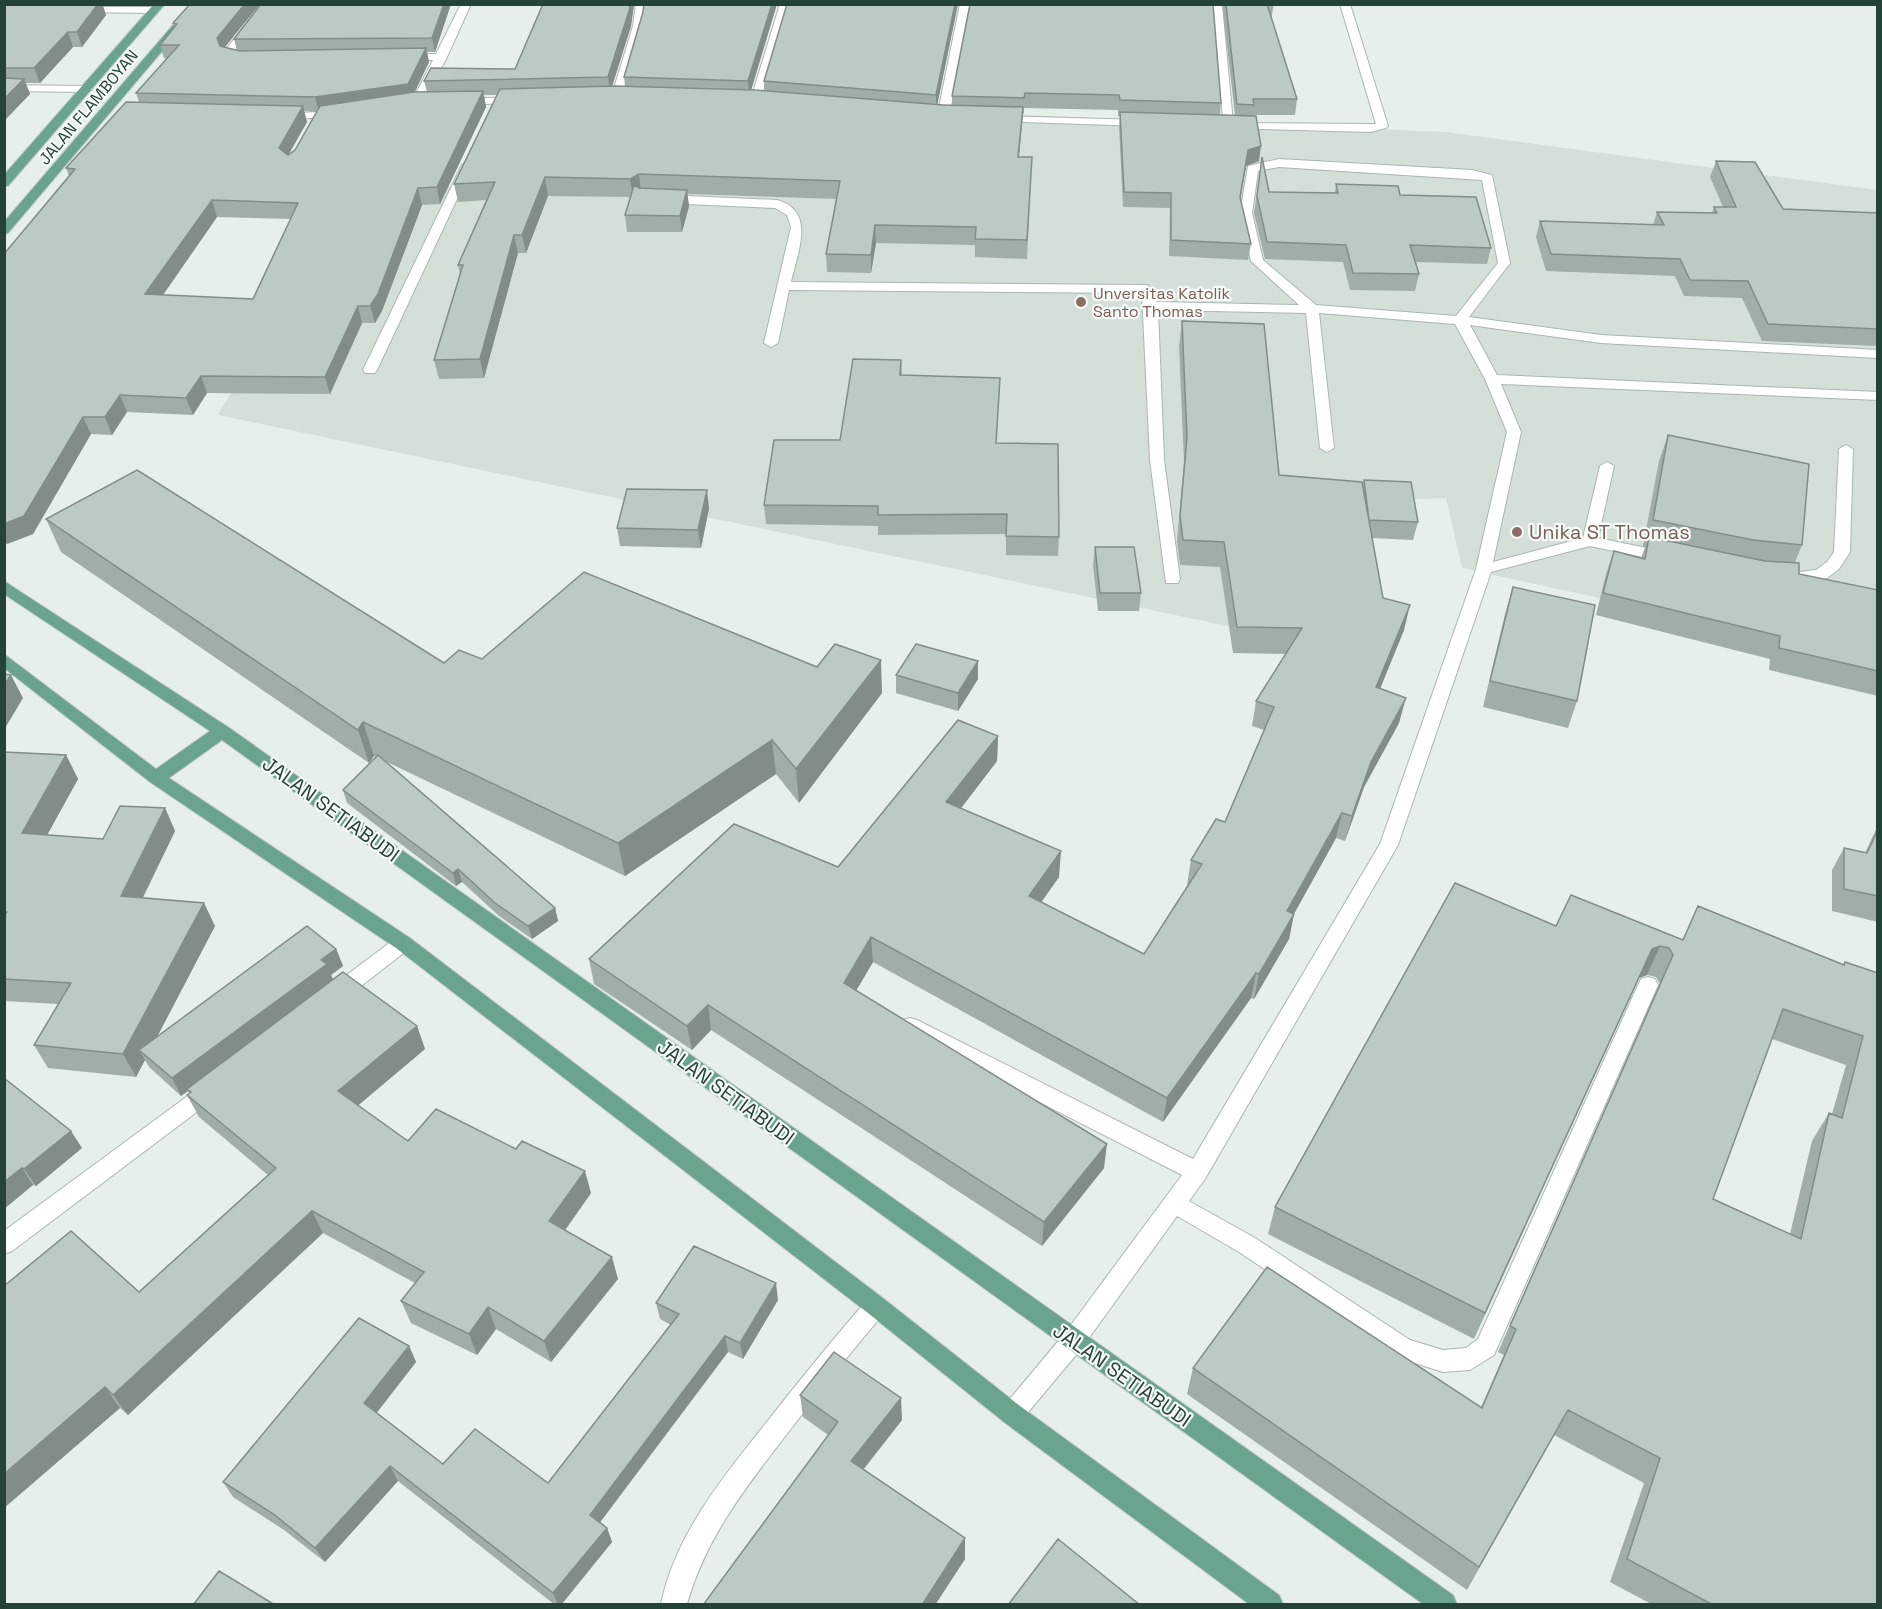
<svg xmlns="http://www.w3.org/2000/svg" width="1882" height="1609" font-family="'Space Grotesk',sans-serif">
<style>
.built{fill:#d4dfd8}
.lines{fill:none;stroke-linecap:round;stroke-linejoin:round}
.minor-casing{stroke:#a8b8af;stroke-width:2}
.major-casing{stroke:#c2cac6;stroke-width:2}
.minor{fill:#fff;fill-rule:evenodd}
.major{fill:#6aa48c;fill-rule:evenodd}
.wall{fill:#a1aea7;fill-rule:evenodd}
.shaded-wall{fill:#838d88}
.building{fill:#bbcac2;stroke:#838d88;stroke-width:1.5;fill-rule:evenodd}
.education-dot{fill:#8d6e63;stroke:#f7fbf8;stroke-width:2}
.labels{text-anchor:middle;stroke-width:4.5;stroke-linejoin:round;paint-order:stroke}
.far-street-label{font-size:16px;fill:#244235;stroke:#f7fbf8}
.far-education-label{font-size:16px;fill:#785e54;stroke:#f7fbf8;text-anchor:start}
.education-label{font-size:20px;fill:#785e54;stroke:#f7fbf8;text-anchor:start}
.street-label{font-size:20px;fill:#244235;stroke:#f7fbf8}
</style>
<rect width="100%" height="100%" fill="#e6efe9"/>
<!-- built -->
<path class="built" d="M522,95L1447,132L1877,190V659L1462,568L1446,498L1373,501L1300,641L218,415L353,187H480Z"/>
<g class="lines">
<!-- minor casing -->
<g class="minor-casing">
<path id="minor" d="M262,4H273L234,52L250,60L245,63L231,60L223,53Z
M461,4H471L447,57L421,105H413L411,103L433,60H404L399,57L404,54H436Z
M636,4H646L643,26L623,98L617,101L611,98L633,26Z
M780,4H790L762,102L752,104L750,102Z
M960,4H970L949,117L943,120L937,117Z
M1212,4H1222L1233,123L1376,124L1340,4H1350L1388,126L1386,128L1370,132L1224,128Z
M82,7H155L160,10L155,13L78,12V8Z
M4,85L87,86L93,89L87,92L4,91Z
M519,97L523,98V102L463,105L457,102L463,99Z
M337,111L343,114L341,116L281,120L275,117L281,114Z
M999,116L1143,120L1149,123L1143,126L995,121L993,119Z
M1279,159L1472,170L1492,175L1510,263L1469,317L1601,335L1878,350V358L1601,343L1470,325L1497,375L1878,392V400L1501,384L1521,432L1493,562L1583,538L1600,466L1607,462L1614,466L1598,538L1666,552L1674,557L1666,562L1590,546L1491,572L1398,845L1205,1179L1189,1201L1255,1238L1410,1340L1443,1350L1466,1348L1478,1339L1638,985L1641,979L1648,977L1655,979L1658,985L1494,1355L1470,1370L1443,1372L1396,1357L1239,1252L1177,1216L1081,1349L1020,1422L1012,1425L1004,1422L1000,1414L1004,1406L1065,1333L1182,1175L903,1032L900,1026L903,1020L910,1018L917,1020L1193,1159L1380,844L1476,569L1507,432L1485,379L1455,324L1319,313L1334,448L1327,452L1320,448L1306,313L1158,310L1164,460L1180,579L1178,583H1166L1150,460L1142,293L789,290L778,343L771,347L764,343L791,227L787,215L775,208L664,203L658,199L664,195L777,200C817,211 797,253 791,282L1147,285L1153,289L1157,302L1299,305L1251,261L1240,213L1248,166ZM1279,167L1482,180L1498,263L1456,316L1316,305L1263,260L1252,213L1258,171Z
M462,165L472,167L377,370L375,373H365L363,370Z
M1846,445L1853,449L1850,552L1839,569L1827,578L1807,583L1784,582L1782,578L1784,574L1816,570L1827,562L1834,552L1839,449Z
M403,936L410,938L413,943L410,948L342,1001L335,1003L328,1001L325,995L328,989L396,938Z
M211,1081L218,1084L221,1090L218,1096L12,1251L4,1254V1231L204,1084Z
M876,1296L884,1299L887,1306L884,1313C849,1354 816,1396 783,1439C743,1491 705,1540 687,1604H661C675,1535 723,1477 766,1423C799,1381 833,1339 868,1299Z"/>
</g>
<!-- major casing -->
<g class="major-casing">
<path id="major" d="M154,4H165L8,186H4V175Z
M191,4H202L8,233L4,234V222Z
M4,581L228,727L1453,1595L1457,1604H1423L222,740L169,778L410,938L884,1299L1020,1406L1279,1595L1283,1604H1249L1004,1422L868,1313L396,948L150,782L4,668V654L156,769L210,731L4,594Z"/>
</g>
<!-- minor -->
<use href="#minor" class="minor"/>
<!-- major -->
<use href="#major" class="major"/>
</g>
<!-- wall -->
<path class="wall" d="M4,4H116L103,5L106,15L82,47H73L40,83H26L30,94L4,121Z
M190,4L225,47L237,51L234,39L451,4L435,52H427L429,62L414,92H427L424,81L515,69L543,4H634L631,26L612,86H625L624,77L777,4L751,90L764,91V81L958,4L937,104L952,105V96L970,4L1221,103L1220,115H1235L1222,4H1274L1271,19L1297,99L1295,115H1253L1259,161L1246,166L1240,199L1251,244L1248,260L1169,256L1170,208L1123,207L1119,127L1120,116H1118V110L1024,108V114H1023L1019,157H1032L1027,259L975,257V245L876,243L871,273L827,272L826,254L837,199L687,194L689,206L682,232H627L625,215L630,197L548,196L526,253H518L484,378L439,379L434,360L460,275L458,265L486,200L458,202L454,184L497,95H484L486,107L440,204L422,205L382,311L375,323H362L330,394L207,393L193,415L127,412L112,435L91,434L33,534L7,544L4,541V254L69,176L66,168L139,102L136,93L167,59L164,58L160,45L174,27L173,23ZM304,111L317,112L295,150L289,154L307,122ZM217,217L291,219L253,299L163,295Z
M1262,157L1269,192L1335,193L1336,184L1400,195L1491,248L1487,264L1416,262L1419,274L1415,291L1350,290L1343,262L1265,259L1254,213Z
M1716,161L1783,209L1878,213V346L1762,341L1742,298L1684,296L1675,276L1546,271L1536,237L1540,221L1653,225L1657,212L1712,213L1714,207H1723L1710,177Z
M1182,321L1279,475L1362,486L1364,480L1418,522L1413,540L1372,538L1383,598L1404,630L1380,689L1399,723L1364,787L1345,841L1336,838L1294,914L1289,939L1254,999L1251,998L1163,1122L873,962L856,990L1104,1168L1042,1246L711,1030L692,1050L594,984L589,959L838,867L998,736L997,761L961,808L1059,877L1041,902L1144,954L1188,885H1187L1191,860L1225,822L1264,730L1252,726L1256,701L1286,654L1233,653L1220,567L1180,565L1177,541L1184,462L1179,346Z
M901,360L902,375L1000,378L996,443L1059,537L1058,556L1006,555V534L878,535V526L766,524L764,505L840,440Z
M1668,435L1802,545L1795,562L1799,574L1878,590V696L1769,670L1770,659L1596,615L1606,574L1614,551L1641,558L1645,547L1643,546L1659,461Z
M709,508L701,548L620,546L617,528Z
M46,519L444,663L482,659L882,693L799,803L776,774L625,876L385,761L555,908L558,921L532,939L499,916L462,882L456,886L347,803L343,790L377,757L374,756L369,763L61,552Z
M1095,547L1141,593L1139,611H1098L1093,565Z
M1513,587L1577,701L1568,728L1483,707L1505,614Z
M896,675L978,679L958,711L896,693Z
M4,752L66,755L78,779L47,835L103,839L165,808L175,831L143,898L215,926L157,1037L336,949L343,966L331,975L333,979L417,1026L425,1049L358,1105L408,1141L591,1193L565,1230L618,1279L551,1362L496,1329L477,1355L411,1323L401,1301L415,1283L323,1233L128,1415L120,1408L4,1508L139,1292L268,1175L199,1117L187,1095L189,1093L188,1091L181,1096L149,1067L145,1060L136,1077L48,1068L34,1045L58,1004L4,1001Z
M1878,825V922L1832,911V870L1844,848L1865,853Z
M1698,906L1843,965L1845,962L1878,973V1605H1653L1610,1582L1644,1483L1554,1435L1467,1590L1187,1394L1193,1368L1481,1407L1504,1355L1498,1352L1660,984L1656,977L1647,975L1639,978L1474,1339L1268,1234L1275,1207L1556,926L1683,940ZM1772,1039L1846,1065L1832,1114L1829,1113L1812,1141L1790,1234L1713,1199Z
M4,1078L82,1148L36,1186L33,1185L4,1209Z
M778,1300L743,1359L728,1352L600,1522L607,1528L612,1542L561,1605H555L398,1481L325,1562L284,1530L233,1497L223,1482L409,1346L416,1362L376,1413L443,1464L548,1483L671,1325L660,1319L656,1303Z
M800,1395L902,1420L864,1469L965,1538V1559L935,1605L828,1435L803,1417Z"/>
<!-- shaded-wall -->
<path class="shaded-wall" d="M98,4H102L106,15L82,47L77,32Z
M245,4H260L221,52L217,38Z
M444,4H451L435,52L432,38Z
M630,4H634L631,26L610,93L608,77Z
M772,4H777L749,97L748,81Z
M955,4H958L936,111V95Z
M68,32L73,47L40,83L34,68Z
M426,48L429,62L412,98L319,112L315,97Z
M24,79L30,94L4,121V99Z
M483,91L486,107L440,204L437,187Z
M303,106L307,122L283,164L279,148Z
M1023,107L1022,124L1017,175L1018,157Z
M1261,146L1259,161L1246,166L1238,213L1248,150Z
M639,174L641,192L633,198L630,179Z
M545,177L548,196L526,253L522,235Z
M418,188L422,205L382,311L375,323L370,306Z
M687,190L689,206L682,232L680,216Z
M212,200L217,217L151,312L145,294Z
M875,225L876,243L871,273V255Z
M514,235L518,253L484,378L480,359Z
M358,306L362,323L330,394L325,377Z
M201,376L207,393L193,415L186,398Z
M120,395L127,412L112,435L105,417Z
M83,417L91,434L33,534L7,544L4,538V524Z
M707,490L709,508L701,548L698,530Z
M1410,605L1404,630L1370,713L1376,687Z
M881,660L882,693L799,803L796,769Z
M978,661V679L958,711V693Z
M11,675L23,698L4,730V685Z
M1406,698L1399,723L1364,787L1345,841L1352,816L1371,762Z
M363,722L374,756L369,763L358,730Z
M998,736L997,761L946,828V802Z
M772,740L776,774L625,876L618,843Z
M66,755L78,779L35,857L22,833Z
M165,808L175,831L132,919L121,896Z
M1342,813L1336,838L1291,919L1294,914L1289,939L1254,999L1259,974L1287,911Z
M1061,851L1059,877L1028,921L1029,896Z
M458,869L462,882L456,886L453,873Z
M204,903L215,926L147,1056L139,1050L145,1060L136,1077L123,1054Z
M555,908L558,921L532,939L528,926Z
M871,937L873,962L846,1008L844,983Z
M1660,946L1647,975L1639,978L1474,1339L1652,949Z
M336,949L343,966L331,975L334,982L187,1089L188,1091L181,1096L172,1078Z
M1256,973L1251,998L1163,1122L1167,1098Z
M708,1005L711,1030L692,1050L687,1026Z
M417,1026L425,1049L348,1114L338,1091Z
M71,1131L82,1148L36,1186L24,1169Z
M1107,1144L1104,1168L1042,1246L1044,1222Z
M22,1168L33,1185L4,1209V1182Z
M585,1171L591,1193L556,1243L549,1221Z
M312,1211L323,1233L128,1415L113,1395Z
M612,1257L618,1279L551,1362L544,1341Z
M776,1283L778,1300L743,1359L740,1343Z
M488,1307L496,1329L477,1355L469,1334Z
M725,1336L728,1352L595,1529L590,1515Z
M409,1346L416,1362L372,1419L364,1403Z
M105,1387L120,1408L4,1508V1474Z
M901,1398L902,1420L853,1482L851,1461Z
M390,1466L398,1481L325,1562L315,1548Z
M607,1528L612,1542L561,1605H558L553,1593Z
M965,1538V1559L935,1605H922Z"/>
<!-- building -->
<path class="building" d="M4,4H98L77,32H68L34,68H4Z
M190,4H245L217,38L220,46L240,51L426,48L408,84L315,97L136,93L179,45H160L177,24L173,23Z
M261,4H444L432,38L234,39Z
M543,4H630L629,11L608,77L424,81L431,68L515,69Z
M644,4H772L748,81L624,77L643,12Z
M787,4H955L936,95L764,81Z
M970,4H1213L1221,103L1120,100L1119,95L1025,93L1024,98L952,96Z
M1226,4H1267L1297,99H1253L1254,105L1237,104Z
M4,78L24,79L4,99Z
M615,86L755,90L943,105L1023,107L1018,157H1032L1027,240L975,239L976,227L875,225L871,255L826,254L840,181L639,174L630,179L545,177L522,235H514L480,359L434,360L463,265H458L495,182L454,184L500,89Z
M483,91L437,187L418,188L378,294L370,306H358L325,377L201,376L186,398L120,395L105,417H83L24,516L4,524V415L5,413H4V254L75,169L66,168L126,102L303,106L279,148L288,155L295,150L320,106L414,92ZM212,200L298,203L253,299L145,294Z
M1120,112L1256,116L1261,146L1248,150L1240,197L1251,244L1171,240V193L1124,192Z
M1262,157L1269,192L1338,193L1336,184L1398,186L1400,195L1476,197L1491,248L1410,245L1419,274L1353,273L1346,245L1267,242L1257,196Z
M1716,161L1755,162L1783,209L1878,213V329L1768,324L1748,281L1690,280L1680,259L1551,254L1540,221L1664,225L1657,212L1717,213L1714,207H1736Z
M634,185L639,188L687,190L680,216L625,215Z
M1182,321L1264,324L1279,475L1362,482L1383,598L1410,605L1376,687L1406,698L1371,762L1352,816L1342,813L1287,911L1294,914L1259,974L1256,973L1167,1098L871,937L844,983L1107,1144L1044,1222L708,1005L687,1026L589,959L734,824L838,867L958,720L998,736L946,802L1061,851L1029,896L1144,954L1202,864L1191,860L1216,819L1225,822L1274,707L1256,701L1302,628L1237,627L1224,542L1183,540L1180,516L1187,437Z
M853,359L901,360L900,375L1000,378L996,443L1058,444L1059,537L1006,536L1007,514L878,515V506L764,505L774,440H840Z
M1668,435L1809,464L1802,545L1753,540L1653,520Z
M137,470L444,663L459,650L482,659L584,572L817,667L835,644L881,660L796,769L772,740L618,843L363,722L358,730L46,519Z
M1364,480L1411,482L1418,522L1369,520Z
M627,489L707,490L698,530L617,528Z
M1649,537L1765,561L1799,563V574L1878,590V671L1779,648L1780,636L1603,593L1614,551L1645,559Z
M1095,547H1134L1141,593H1100Z
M1513,587L1595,605L1577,701L1490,681Z
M916,644L978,661L958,693L896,675Z
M4,674L11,675L4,685Z
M4,752L66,755L22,833L103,839L120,806L165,808L121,896L204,903L123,1054L34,1045L71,983L4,979V916L7,912H4Z
M378,755L555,908L528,926L495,903L458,869L453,873L343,790Z
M1878,830V896L1844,889V848L1867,853Z
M1455,883L1556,926L1571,895L1683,940L1698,906L1844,965L1845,962L1878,973V1605H1713L1627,1559L1660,1458L1568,1410L1479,1567L1193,1368L1267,1267L1482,1408L1516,1329L1510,1326L1673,955L1669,948L1660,946L1652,949L1485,1313L1275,1207ZM1783,1009L1863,1036L1842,1118L1829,1113L1801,1239L1713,1199Z
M307,926L336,949L321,960L327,964L172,1078L139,1050Z
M343,972L417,1026L338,1091L408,1141L436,1109L516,1149L522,1141L585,1171L549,1221L612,1257L544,1341L488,1307L469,1334L401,1301L424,1272L312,1211L113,1395L105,1387L4,1474V1286L71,1231L139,1292L276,1168L187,1095L191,1092L187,1089Z
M4,1078L71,1131L24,1169L22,1168L4,1182Z
M694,1246L776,1283L740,1343L725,1336L590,1515L607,1528L553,1593L390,1466L315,1548L275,1515L223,1482L359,1318L409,1346L364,1403L443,1464L475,1429L548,1483L679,1314L656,1303Z
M834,1352L901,1398L851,1461L965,1538L922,1605H703L838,1422L800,1395Z
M1058,1539L1140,1605H1008Z
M219,1571L275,1605H193Z"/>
<!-- markers -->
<g class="education-dot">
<circle cx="1081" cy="302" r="6"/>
<circle cx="1517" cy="532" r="6"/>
</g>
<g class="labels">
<!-- far-street labels -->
<g class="far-street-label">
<text transform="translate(88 107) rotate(-50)" y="6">JALAN FLAMBOYAN</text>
</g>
<!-- far-education labels -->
<g class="far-education-label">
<text x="1093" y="299">Unversitas Katolik<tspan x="1093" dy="18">Santo Thomas</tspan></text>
</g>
<!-- education labels -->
<g class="education-label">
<text x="1529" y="539">Unika ST Thomas</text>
</g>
<!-- street labels -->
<g class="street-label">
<text transform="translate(331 809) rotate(36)" y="7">JALAN SETIABUDI</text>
<text transform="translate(726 1092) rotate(36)" y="7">JALAN SETIABUDI</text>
<text transform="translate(1122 1375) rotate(35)" y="7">JALAN SETIABUDI</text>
</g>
</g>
<!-- border -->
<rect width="1882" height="1609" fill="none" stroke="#244235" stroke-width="12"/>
</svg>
